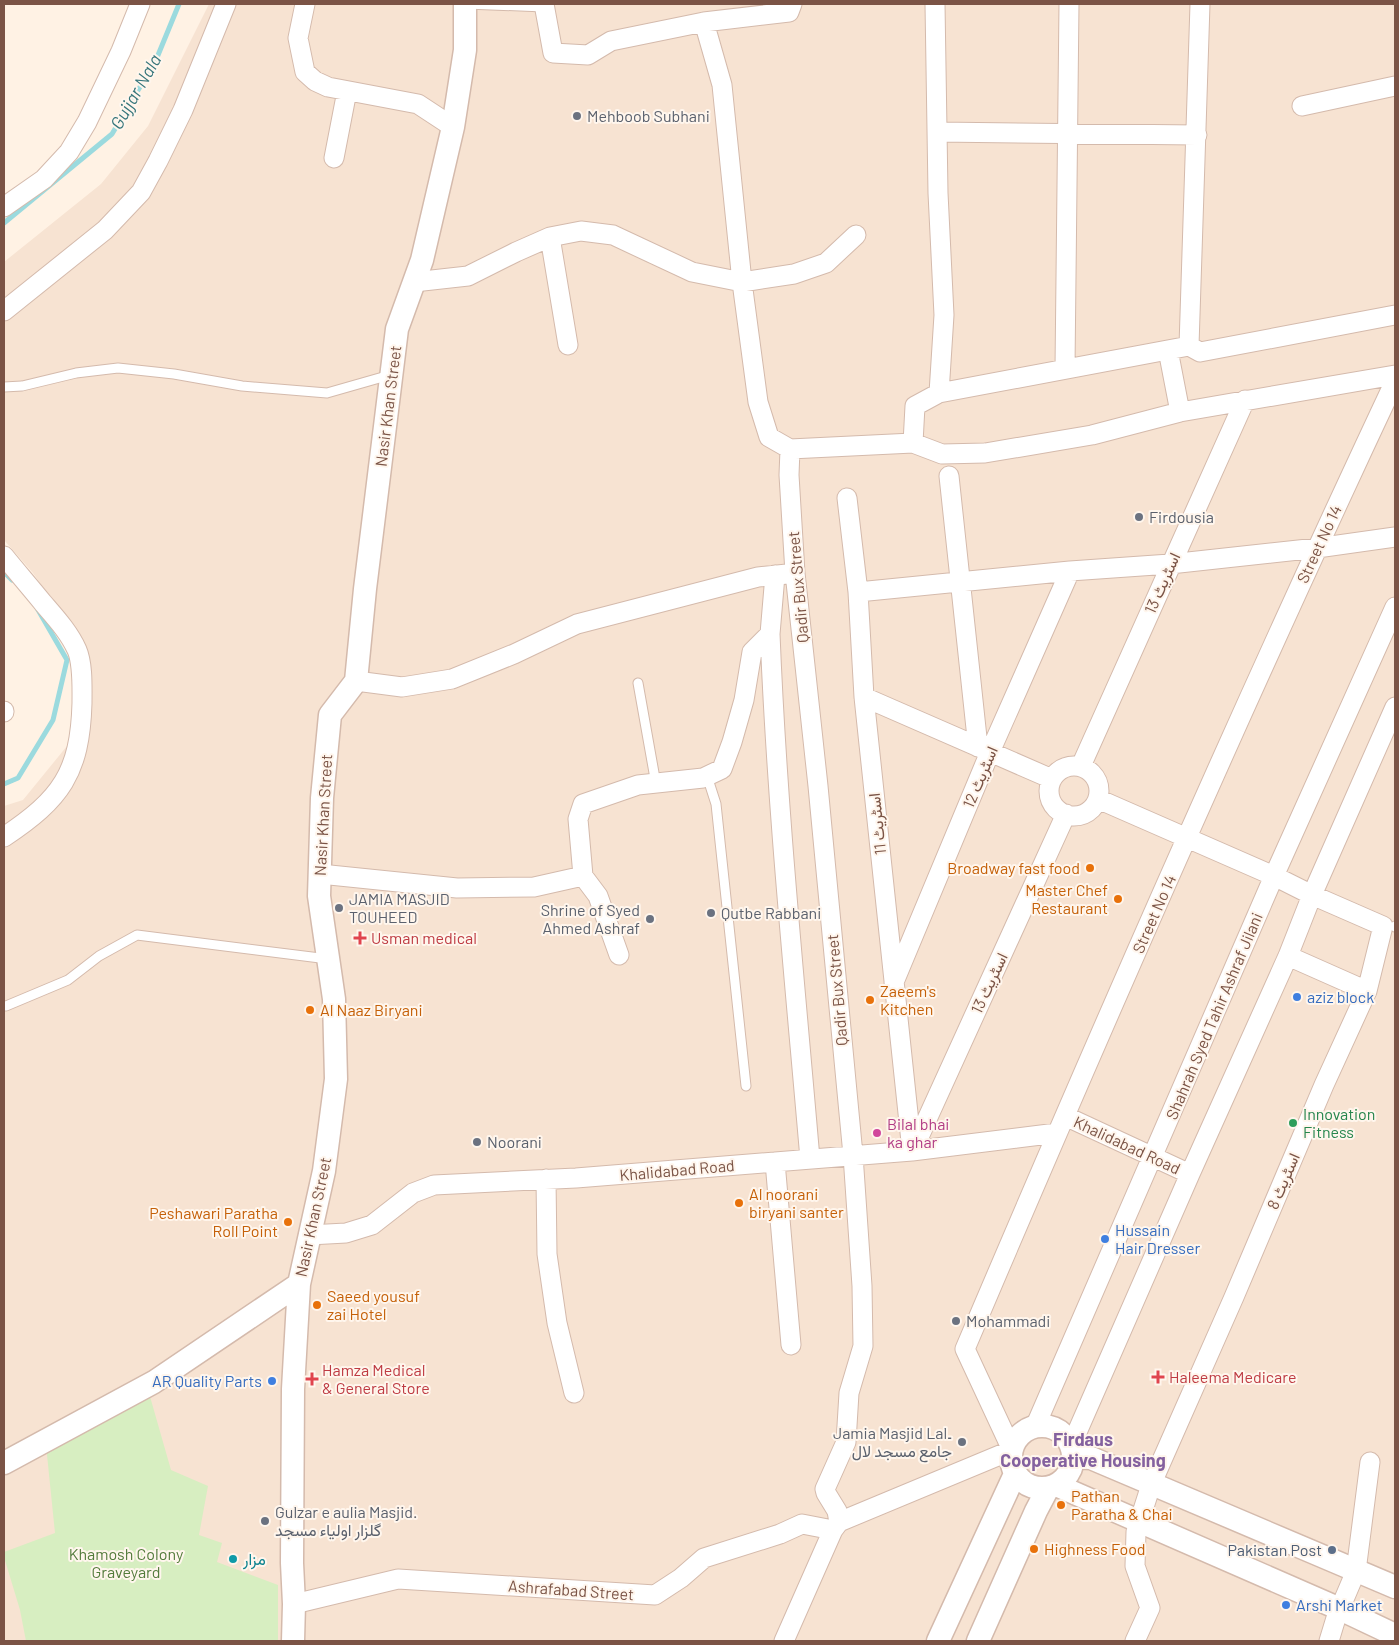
<svg xmlns="http://www.w3.org/2000/svg" width="1399" height="1645" font-family="Barlow,Vazirmatn,sans-serif">
<style>
.residential{fill:#f7e3d2}
.green{fill:#d7eec1}
.lines{fill:none;stroke-linecap:round;stroke-linejoin:round}
.stream{stroke:#9bdade;stroke-width:5}
.service-casing{stroke:#d4baac;stroke-width:11}
.minor-casing{stroke:#d4baac;stroke-width:21}
.tertiary-casing{stroke:#d4baac;stroke-width:25}
.service{stroke:#fff;stroke-width:9}
.minor{stroke:#fff;stroke-width:19}
.tertiary{stroke:#fff;stroke-width:22}
.worship-dot{fill:#6b7280;stroke:#fff6ed;stroke-width:2}
.food-dot{fill:#e8710a;stroke:#fff6ed;stroke-width:2}
.health-dot{fill:#e0444e;stroke:#fff6ed;stroke-width:2}
.shop-dot{fill:#3f7fe0;stroke:#fff6ed;stroke-width:2}
.leisure-dot{fill:#2e9e5b;stroke:#fff6ed;stroke-width:2}
.hotel-dot{fill:#d1479c;stroke:#fff6ed;stroke-width:2}
.service-dot{fill:#5c6f8a;stroke:#fff6ed;stroke-width:2}
.culture-dot{fill:#0f9aa8;stroke:#fff6ed;stroke-width:2}
.labels{text-anchor:middle;stroke-width:4;stroke-linejoin:round;paint-order:stroke}
.worship-label{font-size:16px;fill:#5b616d;stroke:#fff6ed;text-anchor:start}
.street-label{font-size:16px;fill:#7b5446;stroke:#fff6ed}
.food-label{font-size:16px;fill:#c56008;stroke:#fff6ed;text-anchor:start}
.health-label{font-size:16px;fill:#be3a42;stroke:#fff6ed;text-anchor:start}
.shop-label{font-size:16px;fill:#366cbe;stroke:#fff6ed;text-anchor:start}
.leisure-label{font-size:16px;fill:#27864d;stroke:#fff6ed;text-anchor:start}
.hotel-label{font-size:16px;fill:#b23c85;stroke:#fff6ed;text-anchor:start}
.service-label{font-size:16px;fill:#4e5e75;stroke:#fff6ed;text-anchor:end}
.park-label{font-size:16px;fill:#537b3b;stroke:#fff6ed}
.culture-label{font-size:16px;fill:#0d838f;stroke:#fff6ed;text-anchor:start}
.water-label{font-size:18px;font-style:italic;fill:#35757a;stroke:#fff6ed}
.neighbourhood-label{font-size:18px;font-weight:bold;fill:#84619f;stroke:#fff6ed}
</style>
<rect width="100%" height="100%" fill="#fff2e4"/>
<!-- residential -->
<path class="residential" d="M209,4H1395V1641H4V806L23,800L67,746L77,697L68,624L33,573L4,540V262L101,184L148,126Z"/>
<!-- green -->
<path class="green" d="M149,1393L171,1470L208,1486L199,1535L222,1543L217,1562L278,1585V1641H26L20,1610L4,1557V1552L55,1533L46,1445Z"/>
<g class="lines">
<!-- stream -->
<path class="stream" d="M4,223L112,134L156,60L179,4
M4,572L12,580
M4,784L18,778L53,720L67,660L37,608"/>
<!-- service casing -->
<g class="service-casing">
<path id="service" d="M466,4L544,7
M4,387L22,386L76,373L118,368L174,374L242,386L327,393L390,375
M638,683L656,784
M707,776L716,804L746,1086
M1395,927V926
M6,1006L68,980L99,956L137,935L328,959"/>
</g>
<!-- minor casing -->
<g class="minor-casing">
<path id="minor" d="M305,4L298,38L305,72L315,81L328,87L418,104L453,127
M544,4L553,53L588,55L611,41L704,22L789,12L792,4
M935,4L938,193L944,315L939,393
M704,22L722,85L742,282L758,402L769,437L790,449L913,443L915,406L939,393L1189,346L1200,4
M1302,106L1395,86
M937,132L1197,135
M334,158L347,91
M4,207L44,179L69,152L87,122L121,51L140,4
M550,237L568,345
M414,282L468,276L516,252L550,237L581,231L613,235L692,272L742,282L794,274L826,263L856,235
M4,311L105,230L141,192L158,161L183,110L226,4
M1189,346L1200,352L1395,315
M1168,350L1180,412
M1065,368L1069,4
M913,443L942,454L985,453L1092,435L1180,412L1395,375
M790,449L789,475L795,573L818,786L853,1155L862,1286L863,1346L849,1393L846,1442L825,1489L826,1493L837,1511L839,1522
M949,476L978,747
M847,498L858,592L864,697L912,1151
M4,556C17,572 30,587 43,603C55,617 69,632 77,650C83,664 82,687 82,703C80,773 61,799 4,837
M858,592L1070,571L1170,564L1317,548L1395,537
M770,634C777,809 795,984 810,1159
M356,681L402,687L452,679L514,654L577,624L758,577L787,574
M864,697L1052,779
M4,711V712
M1081,766L1245,400
M1049 791a25 25 0 1 1 50 0a25 25 0 1 1-50 0Z
M1098,799L1274,876L1312,895L1383,926L1367,991L1324,1085L1234,1297L1151,1485L1136,1532L1135,1566L1150,1608L1135,1641
M320,874L457,888L534,887L583,876L578,819L583,804L638,785L703,778L722,769L732,742L744,700L752,652L770,634L775,575
M583,876L598,896L619,955
M1288,956L1367,991
M894,982L990,752L1070,571
M1065,1116L1190,1174
M913,1150L1066,814
M775,1162L791,1345
M546,1179L547,1254L557,1323L574,1393
M309,1235L346,1233L372,1225L413,1193L434,1185L576,1178L912,1151L1057,1133
M1035,1427L1274,876L1395,607
M1071,1446L1190,1174L1288,956L1312,895L1395,707
M294,1604L398,1579L655,1595L681,1578L704,1558L780,1534L802,1524L833,1530
M784,1641L833,1530L839,1522L1012,1450L965,1349C1103,1024 1245,700 1395,381
M1329,1641L1336,1618L1356,1571L1370,1462"/>
</g>
<!-- tertiary casing -->
<g class="tertiary-casing">
<path id="tertiary" d="M1011 1457a31 31 0 1 1 62 0a31 31 0 1 1-62 0Z
M1073,1457L1091,1458L1395,1587
M4,1463L154,1382L299,1284
M1056,1485L1340,1609L1395,1635
M293,1641L294,1604L292,1563L293,1389L299,1284L324,1171L336,1079L334,999L319,896L322,798L330,715L356,681L365,589L397,329L422,260L453,127L465,50V4
M938,1641L1015,1474
M978,1641L1036,1511L1048,1488"/>
</g>
<!-- service -->
<use href="#service" class="service"/>
<!-- minor -->
<use href="#minor" class="minor"/>
<!-- tertiary -->
<use href="#tertiary" class="tertiary"/>
</g>
<!-- markers -->
<g class="worship-dot">
<circle cx="577" cy="116" r="5"/>
<circle cx="1139" cy="517" r="5"/>
<circle cx="339" cy="908" r="5"/>
<circle cx="711" cy="913" r="5"/>
<circle cx="650" cy="919" r="5"/>
<circle cx="477" cy="1142" r="5"/>
<circle cx="956" cy="1321" r="5"/>
<circle cx="962" cy="1442" r="5"/>
<circle cx="265" cy="1521" r="5"/>
</g>
<g class="food-dot">
<circle cx="1090" cy="868" r="5"/>
<circle cx="1118" cy="899" r="5"/>
<circle cx="870" cy="1000" r="5"/>
<circle cx="310" cy="1010" r="5"/>
<circle cx="739" cy="1203" r="5"/>
<circle cx="288" cy="1222" r="5"/>
<circle cx="317" cy="1305" r="5"/>
<circle cx="1061" cy="1505" r="5"/>
<circle cx="1034" cy="1549" r="5"/>
</g>
<g class="health-dot">
<path d="M357.5 930.5h5v5h5v5h-5v5h-5v-5h-5v-5h5z"/>
<path d="M1155.5 1369.5h5v5h5v5h-5v5h-5v-5h-5v-5h5z"/>
<path d="M309.5 1371.5h5v5h5v5h-5v5h-5v-5h-5v-5h5z"/>
</g>
<g class="shop-dot">
<circle cx="1297" cy="997" r="5"/>
<circle cx="1105" cy="1239" r="5"/>
<circle cx="272" cy="1381" r="5"/>
<circle cx="1286" cy="1605" r="5"/>
</g>
<circle class="leisure-dot" cx="1293" cy="1123" r="5"/>
<circle class="hotel-dot" cx="877" cy="1133" r="5"/>
<circle class="service-dot" cx="1332" cy="1550" r="5"/>
<circle class="culture-dot" cx="233" cy="1559" r="5"/>
<g class="labels">
<!-- worship labels -->
<g class="worship-label">
<text x="587" y="122">Mehboob Subhani</text>
<text x="1149" y="523">Firdousia</text>
<text x="349" y="905">JAMIA MASJID<tspan x="349" dy="18">TOUHEED</tspan></text>
<text x="640" y="916" text-anchor="end">Shrine of Syed<tspan x="640" dy="18">Ahmed Ashraf</tspan></text>
<text x="721" y="919">Qutbe Rabbani</text>
<text x="487" y="1148">Noorani</text>
<text x="966" y="1327">Mohammadi</text>
<text x="952" y="1439" text-anchor="end">Jamia Masjid Lal۔<tspan x="952" dy="18">جامع مسجد لال</tspan></text>
<text x="275" y="1518">Gulzar e aulia Masjid.<tspan x="275" dy="18">گلزار اولیاء مسجد</tspan></text>
</g>
<!-- street labels -->
<g class="street-label">
<text transform="translate(388 406) rotate(-83)" y="6">Nasir Khan Street</text>
<text transform="translate(1319 544) rotate(-65)" y="6">Street No 14</text>
<text transform="translate(1162 583) rotate(-66)" y="6">اسٹریٹ 13</text>
<text transform="translate(798 587) rotate(-95)" y="6">Qadir Bux Street</text>
<text transform="translate(980 777) rotate(-67)" y="6">اسٹریٹ 12</text>
<text transform="translate(323 815) rotate(-87)" y="6">Nasir Khan Street</text>
<text transform="translate(877 824) rotate(-96)" y="6">اسٹریٹ 11</text>
<text transform="translate(1154 914) rotate(-66)" y="6">Street No 14</text>
<text transform="translate(989 983) rotate(-65)" y="6">اسٹریٹ 13</text>
<text transform="translate(837 990) rotate(-95)" y="6">Qadir Bux Street</text>
<text transform="translate(1214 1016) rotate(-67)" y="6">Shahrah Syed Tahir Ashraf Jilani</text>
<text transform="translate(1127 1145) rotate(25)" y="6">Khalidabad Road</text>
<text transform="translate(677 1170) rotate(-5)" y="6">Khalidabad Road</text>
<text transform="translate(1283 1181) rotate(-67)" y="6">اسٹریٹ 8</text>
<text transform="translate(313 1217) rotate(-78)" y="6">Nasir Khan Street</text>
<text transform="translate(571 1590) rotate(4)" y="6">Ashrafabad Street</text>
</g>
<!-- food labels -->
<g class="food-label">
<text x="1080" y="874" text-anchor="end">Broadway fast food</text>
<text x="1108" y="896" text-anchor="end">Master Chef<tspan x="1108" dy="18">Restaurant</tspan></text>
<text x="880" y="997">Zaeem's<tspan x="880" dy="18">Kitchen</tspan></text>
<text x="320" y="1016">Al Naaz Biryani</text>
<text x="749" y="1200">Al noorani<tspan x="749" dy="18">biryani santer</tspan></text>
<text x="278" y="1219" text-anchor="end">Peshawari Paratha<tspan x="278" dy="18">Roll Point</tspan></text>
<text x="327" y="1302">Saeed yousuf<tspan x="327" dy="18">zai Hotel</tspan></text>
<text x="1071" y="1502">Pathan<tspan x="1071" dy="18">Paratha &amp; Chai</tspan></text>
<text x="1044" y="1555">Highness Food</text>
</g>
<!-- health labels -->
<g class="health-label">
<text x="371" y="944">Usman medical</text>
<text x="322" y="1376">Hamza Medical<tspan x="322" dy="18">&amp; General Store</tspan></text>
<text x="1169" y="1383">Haleema Medicare</text>
</g>
<!-- shop labels -->
<g class="shop-label">
<text x="1307" y="1003">aziz block</text>
<text x="1115" y="1236">Hussain<tspan x="1115" dy="18">Hair Dresser</tspan></text>
<text x="262" y="1387" text-anchor="end">AR Quality Parts</text>
<text x="1296" y="1611">Arshi Market</text>
</g>
<!-- leisure labels -->
<g class="leisure-label">
<text x="1303" y="1120">Innovation<tspan x="1303" dy="18">Fitness</tspan></text>
</g>
<!-- hotel labels -->
<g class="hotel-label">
<text x="887" y="1130">Bilal bhai<tspan x="887" dy="18">ka ghar</tspan></text>
</g>
<!-- service labels -->
<g class="service-label">
<text x="1322" y="1556">Pakistan Post</text>
</g>
<!-- park labels -->
<g class="park-label">
<text x="126" y="1560">Khamosh Colony<tspan x="126" dy="18">Graveyard</tspan></text>
</g>
<!-- culture labels -->
<g class="culture-label">
<text x="243" y="1565">مزار</text>
</g>
<!-- water labels -->
<g class="water-label">
<text transform="translate(136 92) rotate(-60)" y="6">Gujjar Nala</text>
</g>
<!-- neighbourhood labels -->
<g class="neighbourhood-label">
<text x="1083" y="1446">Firdaus<tspan x="1083" dy="21">Cooperative Housing</tspan></text>
</g>
</g>
<!-- border -->
<rect width="1399" height="1645" fill="none" stroke="#7b5446" stroke-width="10"/>
</svg>
